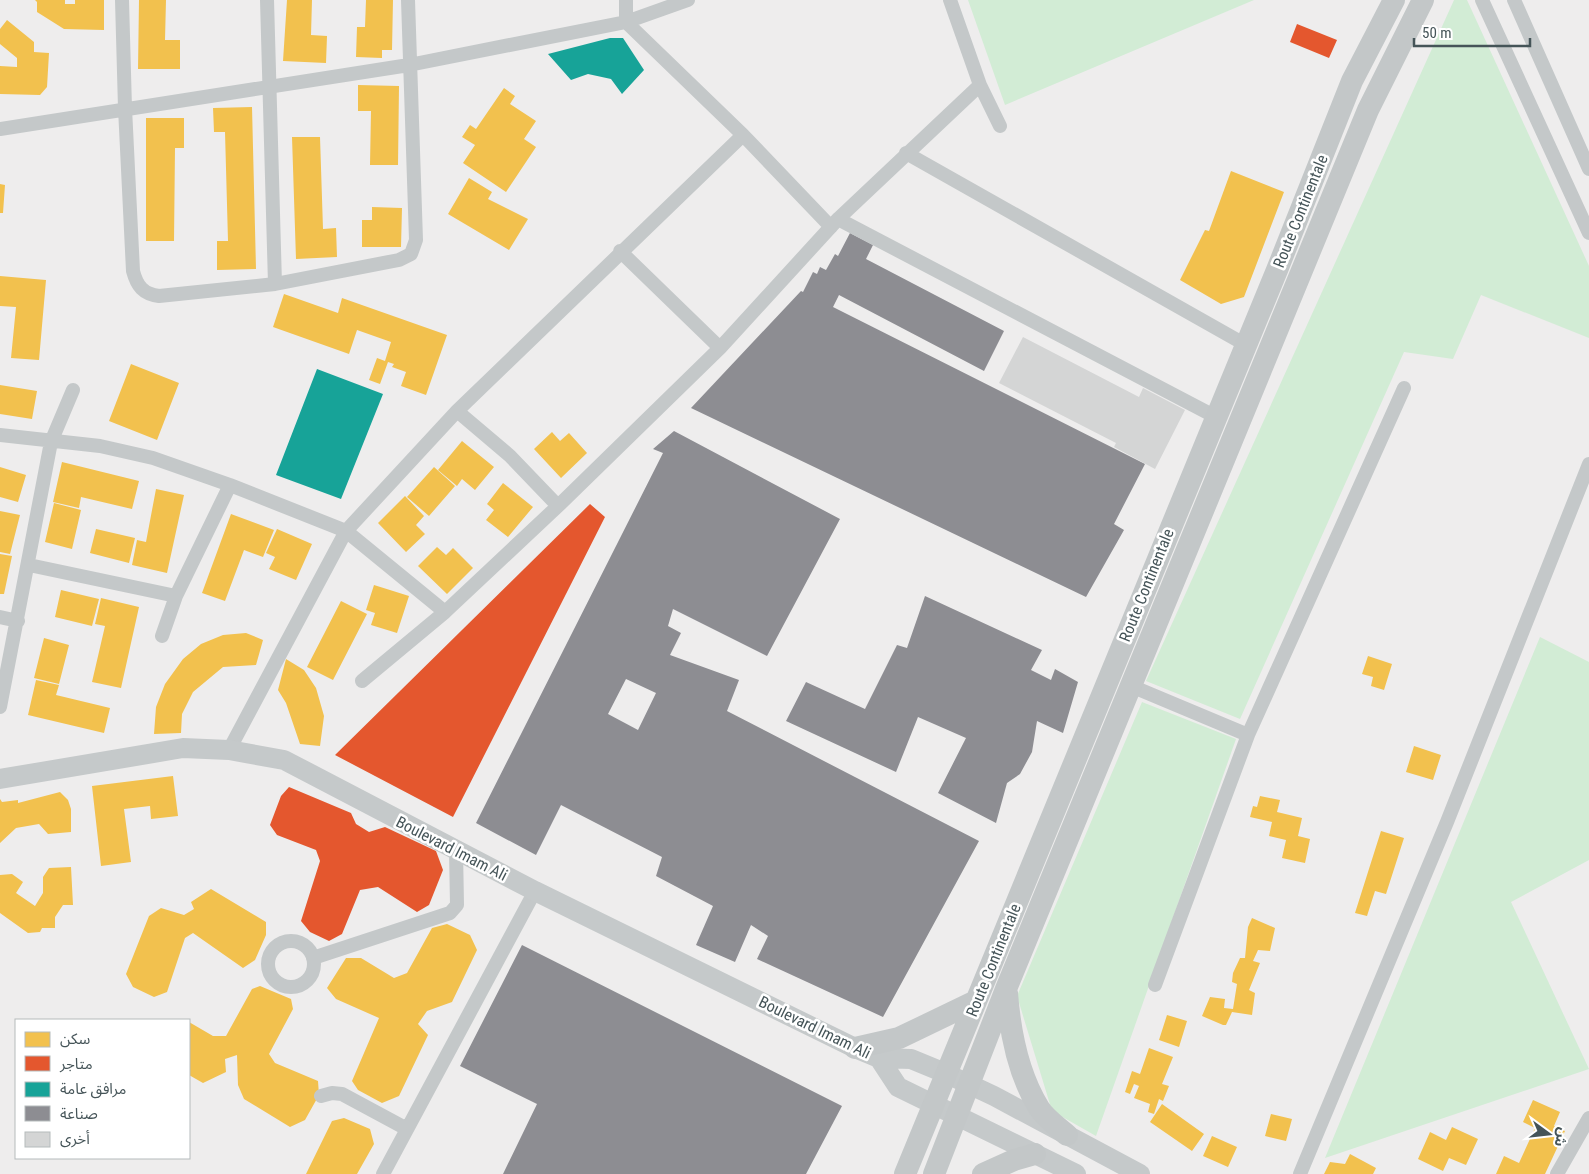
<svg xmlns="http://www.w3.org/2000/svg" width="1589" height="1174" font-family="'Roboto Condensed','Noto Sans Arabic',sans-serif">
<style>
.green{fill:#d2ecd5}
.homes{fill:#f2c14e}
.shops{fill:#e4572e}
.public{fill:#17a398}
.industry{fill:#8d8d92;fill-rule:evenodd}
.building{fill:#d4d5d5}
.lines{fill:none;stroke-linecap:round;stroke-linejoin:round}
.street{stroke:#c4c8c9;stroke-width:14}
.secondary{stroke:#c5c9ca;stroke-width:20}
.primary{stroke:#c3c7c8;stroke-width:22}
.labels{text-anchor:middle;stroke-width:5;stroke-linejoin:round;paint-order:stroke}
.street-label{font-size:16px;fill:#455458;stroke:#fff}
</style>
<rect width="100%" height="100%" fill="#eeeded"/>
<!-- green -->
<path class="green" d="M968,0H1254L1005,105Z
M1454,0H1467L1589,266V338L1481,295L1453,359L1404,352L1240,719L1146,681Z
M1540,637L1589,662V860L1511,902L1589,1069L1325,1158Z
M1142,702L1236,739L1096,1136L1052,1111L1017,996Z"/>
<!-- homes -->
<path class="homes" d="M35,0H65V4H75V0H104V30L64,29L37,12V2Z
M139,0H166L165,40H180V69H138Z
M287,0H312L311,35L327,36L326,63L283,61Z
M366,0H393L392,50H382V58L356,57L357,27H365Z
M7,20L34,42V52L49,53L47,87L40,95L0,94V66L17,67V58L0,44V29Z
M358,85L399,86L398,165H370L371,111H358Z
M504,88L515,96L510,104L536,121L524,139L536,147L506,192L463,163L475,145L462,137L470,125L476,129Z
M252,107L256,269L217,270V241H228L225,132H214L213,108Z
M146,118H184V148H175L174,241H146Z
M292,137H320L323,229L336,228L337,257L296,259Z
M1231,171L1284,192L1244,297L1221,304L1180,280L1205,230L1209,231Z
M469,178L492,192L488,199L528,219L509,250L448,214Z
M0,184L5,185L3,213H0Z
M372,207L402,208L401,247H362V220H372Z
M0,276L46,280L39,360L11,358L16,307L0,306Z
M284,294L338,313L342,298L447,335L426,395L401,386L406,372L392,367L394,364L388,362L380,384L369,380L377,358L385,361L391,342L357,330L349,354L273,327Z
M131,364L179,383L157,440L109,421Z
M0,385L37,391L32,419L0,414Z
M552,432L560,441L569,433L587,453L561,478L534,449Z
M462,441L494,467L475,490L462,479L457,486L438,470Z
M62,462L139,481L132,509L81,497L79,508L53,502Z
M0,467L26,475L18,502L0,497Z
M434,467L455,486L429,516L407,497Z
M503,483L533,507L508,537L486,520L494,510L487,504Z
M156,489L184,495L167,573L132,565L137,540L146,542Z
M405,496L424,516L416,525L425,534L406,552L378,523Z
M54,503L81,510L72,549L45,542Z
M0,511L20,515L10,554L0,552Z
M231,514L274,530L263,557L244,550L225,601L202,593Z
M96,529L135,538L129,563L90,553Z
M277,529L312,544L296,580L269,569L275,557L266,553Z
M437,547L446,555L453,548L473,568L447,594L418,566Z
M0,554L12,556L4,594H0Z
M374,585L409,596L397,633L371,625L375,613L366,610Z
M61,590L99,599L92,626L55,617Z
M101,598L139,607L121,688L92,682L105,626L95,624Z
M341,601L367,614L333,680L307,667Z
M246,633L263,640L256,665L223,667L193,692L182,714L181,733L154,734L156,707L165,684L183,659L201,644L223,635Z
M44,638L69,645L59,684L34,678Z
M1368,656L1392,664L1384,690L1371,686L1373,677L1362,674Z
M286,659L304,670L316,688L324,716L320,746L300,744L286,703L278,690Z
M36,680L59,685L56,695L110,708L104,733L28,715Z
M1414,746L1441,755L1433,780L1406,772Z
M173,776L178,816L151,819L150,806L124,809L131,862L101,866L92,786Z
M60,792L68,800L71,809V832L48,834L39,824L16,828L0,843V799L2,802L18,800V803Z
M1260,796L1280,800L1277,812L1302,818L1298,836L1310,839L1305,863L1282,858L1286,840L1269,836L1272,822L1250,817L1253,806L1257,807Z
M1381,831L1404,838L1386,894L1375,891L1367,916L1355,913Z
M71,867L73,905H63L55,917V928H42L40,932L28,933L0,913V875L12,874L23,882L16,893L35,906L43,893V877L49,868Z
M211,889L266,922V935L255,960L243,968L193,933L185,938L167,992L154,997L133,987L126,974L149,916L161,908L184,915L194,909L191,902Z
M1252,918L1275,928L1270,951L1258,950L1253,961L1260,963L1249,990L1255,993L1252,1015L1232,1012L1226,1025H1223L1202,1016L1210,997L1225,999L1224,1008L1233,1009L1237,984L1232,982L1233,973L1240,958H1245L1248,927Z
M447,924L470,935L477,950L452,1002L427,1011L418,1024L428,1035L399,1096L382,1103L358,1090L352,1081L379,1018L336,999L327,988L346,958H361L394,978L407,973L432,928Z
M260,986L291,999L293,1009L269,1054L275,1063L318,1081L319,1095L305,1120L290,1127L244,1099L238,1085L237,1055L225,1059L226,1072L203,1083L189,1075V1022L213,1036H226L252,989Z
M1167,1015L1187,1021L1179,1047L1159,1040Z
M1149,1048L1173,1057L1162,1084L1169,1086L1163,1101L1159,1099L1154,1114L1148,1112L1150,1104L1134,1098L1139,1086L1134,1084L1130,1094L1125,1092L1132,1071L1140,1074Z
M1533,1100L1560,1112L1554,1126L1565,1131L1545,1174H1496L1504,1156L1519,1163L1535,1128L1523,1122Z
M1162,1104L1204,1134L1192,1151L1150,1122Z
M1271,1114L1292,1119L1286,1141L1265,1136Z
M344,1118L370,1129L374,1144L357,1174H306L332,1121Z
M1452,1127L1478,1139L1466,1165L1449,1158L1443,1171L1418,1159L1430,1132L1446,1140Z
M1212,1136L1237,1147L1228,1167L1203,1156Z
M1350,1154L1376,1168L1373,1174H1324L1330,1162L1345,1164Z"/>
<!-- shops -->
<path class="shops" d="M1297,24L1337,40L1329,58L1290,42Z
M590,504L605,517L453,817L335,755Z
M289,787L351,813L356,824L369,832L385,827L436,851L443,870L429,905L417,912L378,887L360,890L342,934L329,941L310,932L301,921L320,861L316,850L277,835L270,825L281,796Z"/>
<!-- public -->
<path class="public" d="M610,38H623L644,70L622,94L611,79L588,74L571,80L548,54Z
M317,369L383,394L341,499L276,475Z"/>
<!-- industry -->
<path class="industry" d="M850,233L873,245L866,259L1004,331L984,371L839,295L833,307L1145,464L1114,524L1124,530L1086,597L691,408L801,291L803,292L813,272L817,274L820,267L826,270L835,254L838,256Z
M674,431L840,519L767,656L673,609L668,626L681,633L670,655L739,680L727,711L979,841L883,1017L757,959L768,936L751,925L735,962L696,945L713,906L656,876L662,857L561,805L536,855L476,823L663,453L653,449ZM626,679L656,693L638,730L608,714Z
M925,596L1042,650L1031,670L1051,680L1055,669L1078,682L1063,733L1037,721L1032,752L1020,774L1007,783L996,823L938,793L966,738L918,717L896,772L786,721L806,682L865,709L897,645L907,648Z
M522,945L842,1106L806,1174H503L537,1104L460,1066Z"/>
<!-- building -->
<path class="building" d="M1023,337L1139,397L1143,388L1185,410L1155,469L1114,447L1116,443L999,383Z"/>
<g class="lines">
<!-- street -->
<path class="street" d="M122,0L125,108L133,271C137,286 143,294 159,296L275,284L399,260L411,254L416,240L408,0
M267,0L275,284
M626,0V22L743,135L831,227
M1482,0L1589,233
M1514,0L1589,169
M980,85L1000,126
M0,129L409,65L626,22L688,0
M906,153L1246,345
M838,219L1216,417
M620,251L720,348
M457,411L510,456L558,506
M0,435L100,446L153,458L230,485L346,531L445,612
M29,565L176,596
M0,617L18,621
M162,636L176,596L230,485
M362,681L445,612L558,506L720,348L838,219L980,85L950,0
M1131,686L1248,735
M0,707L51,442L73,390
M229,750L346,531L457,411L743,135
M268 964a23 23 0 1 1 46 0a23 23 0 1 1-46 0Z
M313,958L450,913L457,905L456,850
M1155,985L1248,735L1404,388
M321,1096L332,1093L342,1094L407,1129
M383,1174L535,891
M1300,1174L1447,822L1589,464
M1557,1174L1589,1118"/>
<!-- secondary -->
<path class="secondary" d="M0,779L183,748L229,750L284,760L535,891L855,1048L879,1058L911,1059L945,1073L994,1096L1140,1174
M879,1058L898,1087L1076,1174"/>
<!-- primary -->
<path class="primary" d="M1007,993C1010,1032 1018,1074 1039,1108C1045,1118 1058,1127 1067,1135
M855,1048L899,1038L976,1001
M905,1174L1277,270L1352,81L1394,0
M934,1174L1006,989L1368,110L1423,0
M983,1174L1014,1160L1035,1154"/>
</g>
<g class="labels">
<!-- street labels -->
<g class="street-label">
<text transform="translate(1300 211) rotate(-68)" y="6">Route Continentale</text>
<text transform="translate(1146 585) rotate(-68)" y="6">Route Continentale</text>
<text transform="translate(452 848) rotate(27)" y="6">Boulevard Imam Ali</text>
<text transform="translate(993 960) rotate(-68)" y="6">Route Continentale</text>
<text transform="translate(815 1027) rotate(26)" y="6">Boulevard Imam Ali</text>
</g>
</g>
<!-- legend -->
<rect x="15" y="1019" width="175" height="140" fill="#ffffff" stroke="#b5bbbc"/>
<rect x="25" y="1032" width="25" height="15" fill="#f2c14e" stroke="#b5bbbc"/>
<text x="60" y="1044" font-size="15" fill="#455458">سكن</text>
<rect x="25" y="1056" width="25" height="15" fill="#e4572e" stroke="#b5bbbc"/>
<text x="60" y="1069" font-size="15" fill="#455458">متاجر</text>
<rect x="25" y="1082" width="25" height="15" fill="#17a398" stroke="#b5bbbc"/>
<text x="60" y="1094" font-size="15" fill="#455458">مرافق عامة</text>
<rect x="25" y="1106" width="25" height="15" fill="#8d8d92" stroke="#b5bbbc"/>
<text x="60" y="1119" font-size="15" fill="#455458">صناعة</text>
<rect x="25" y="1132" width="25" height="15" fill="#d4d5d5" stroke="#b5bbbc"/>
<text x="60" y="1144" font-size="15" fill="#455458">أخرى</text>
<!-- north arrow -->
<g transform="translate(1549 1134) rotate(105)" stroke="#ffffff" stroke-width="4" paint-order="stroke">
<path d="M0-4L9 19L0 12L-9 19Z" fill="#455458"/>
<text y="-8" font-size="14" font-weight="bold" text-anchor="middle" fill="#455458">ش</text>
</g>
<!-- scale -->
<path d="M1414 38v8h116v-8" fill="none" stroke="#455458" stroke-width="2.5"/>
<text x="1422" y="38" font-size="15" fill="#455458" stroke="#ffffff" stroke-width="4" paint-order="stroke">50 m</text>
</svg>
